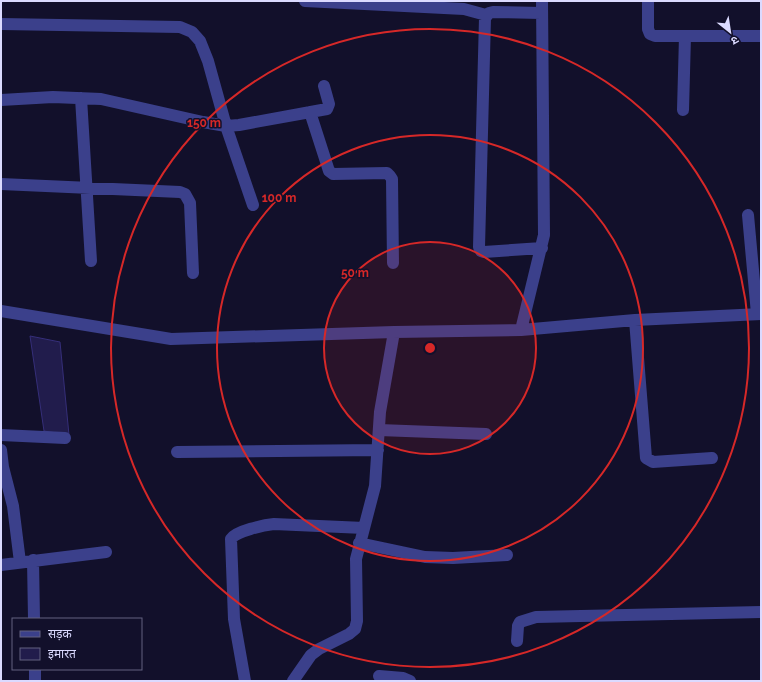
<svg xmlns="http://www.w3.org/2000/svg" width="762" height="682" font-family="Raleway,'Noto Sans Devanagari',sans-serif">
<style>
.building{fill:#211c4c;stroke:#352e79}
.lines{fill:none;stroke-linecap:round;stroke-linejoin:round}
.minor{stroke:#3b408b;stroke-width:12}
.ring{fill:none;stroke:#d62828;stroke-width:2}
.centre{fill:#d62828;stroke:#12102b;stroke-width:2}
.ring-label{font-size:12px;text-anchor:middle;font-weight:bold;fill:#d62828;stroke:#12102b;stroke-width:3;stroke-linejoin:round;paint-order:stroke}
</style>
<rect width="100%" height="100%" fill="#12102b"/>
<!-- building -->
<path class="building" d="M30,336L60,342L69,435L44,431Z"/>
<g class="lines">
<!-- minor -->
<path class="minor" d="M305,1L464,9L486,15
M648,1V29L650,34L655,36H761
M541,13L493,12L489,13L485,18L479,247L481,251L484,252L542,248
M1,24L180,27L192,32L200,41L208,61L226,126L253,205
M81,98L91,261
M1,100L53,97L101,99L203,122L226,126L239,125L327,109L329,104L324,86
M683,110L685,36
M310,112L329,171L333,174L387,173L390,176L392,179L393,263
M1,184L180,192L185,194L190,203L193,273
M748,215L757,314
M1,311L171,339L394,332L521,330L635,320L761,314
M635,320L646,458L653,462L712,458
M521,330L544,235L542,1
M379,430L486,434
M1,435L65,438
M1,450L3,467L13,506L20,562
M177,452L378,450
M359,543L425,557L453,558L507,555
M33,560L34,619
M1,565L106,552
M517,641L518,626L520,622L536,617L761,612
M35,669V681
M379,676L403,678L410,681
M245,681L234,619L231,539C236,531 264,525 274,524L364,528
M293,681L311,655L319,649L349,634L355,629L357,621L356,559L375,486L380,412L394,332"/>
</g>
<!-- distance rings -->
<circle cx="430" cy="348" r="106" fill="#d62828" fill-opacity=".12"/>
<g class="ring">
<circle cx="430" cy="348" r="106"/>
<circle cx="430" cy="348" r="213"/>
<circle cx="430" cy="348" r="319"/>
</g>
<circle cx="430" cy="348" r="6" class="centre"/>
<g class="ring-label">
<text x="204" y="127">150 m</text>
<text x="279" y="202">100 m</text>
<text x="355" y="277">50 m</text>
</g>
<!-- border -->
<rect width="762" height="682" fill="none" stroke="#dbdaff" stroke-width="4"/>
<!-- legend -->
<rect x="12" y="618" width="130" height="52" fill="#12102b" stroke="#626180"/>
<rect x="20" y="631" width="20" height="6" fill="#3b408b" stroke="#626180"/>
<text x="48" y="638" font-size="12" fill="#dbdaff">सड़क</text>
<rect x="20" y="648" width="20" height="12" fill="#211c4c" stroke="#626180"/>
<text x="48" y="658" font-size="12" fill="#dbdaff">इमारत</text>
<!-- north arrow -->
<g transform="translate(730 32) rotate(150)" stroke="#12102b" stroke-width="3" paint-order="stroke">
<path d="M0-3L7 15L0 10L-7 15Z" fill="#dbdaff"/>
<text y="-6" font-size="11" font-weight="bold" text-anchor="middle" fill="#dbdaff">उ</text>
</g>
</svg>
